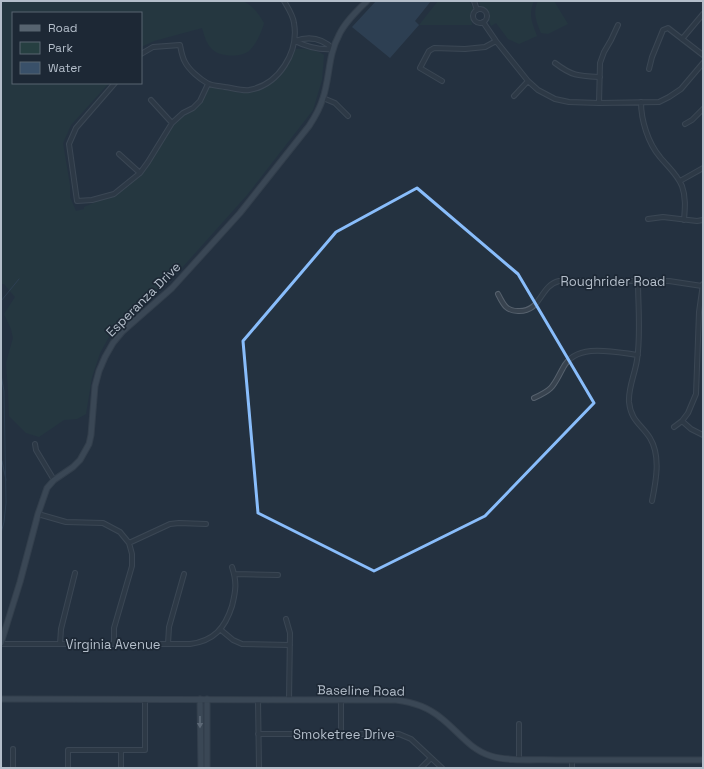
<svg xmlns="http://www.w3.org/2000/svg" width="704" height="769" font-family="'Space Grotesk',sans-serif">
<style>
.green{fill:#263f41}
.water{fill:#395069}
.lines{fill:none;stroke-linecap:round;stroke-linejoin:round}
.stream{stroke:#395069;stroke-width:1}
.minor-casing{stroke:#56616d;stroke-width:6}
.major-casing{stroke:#444f5c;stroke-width:7}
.minor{stroke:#38434f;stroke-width:4}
.major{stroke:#56636f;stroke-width:5}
.oneway{fill:#a1acb8}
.marked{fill:none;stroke:#89bdfb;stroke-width:3;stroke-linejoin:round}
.labels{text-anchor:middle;stroke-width:3.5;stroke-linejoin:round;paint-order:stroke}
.street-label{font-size:13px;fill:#b4beca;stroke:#1d2835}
</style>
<rect width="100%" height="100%" fill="#243240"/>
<!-- green -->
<path class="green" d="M1,1H243C253,6 258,13 264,23C262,31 256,45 249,51C240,58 218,57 211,48C206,43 204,34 202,28L154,41L141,47V13H13V83H109L71,125L63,143L70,185V197L76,211L84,209V207L125,189L143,170L161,142L179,119L193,110L208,88L213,87L240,93L263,89L280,77L296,49C306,48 317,50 324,55L322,80L313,110L247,195L180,270L110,335L100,353L92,377L86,414L77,419L64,420L39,437L26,433L9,416L8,390L6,363L13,338L11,329L4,314L15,297L4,284H1Z
M438,1H469L473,8L471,15L472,25H419Z
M478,1H534C528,15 532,22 537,36L519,44L508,39L496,23L491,26L489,21L490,14L481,7Z
M538,1H554L568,24L548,34L541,33C537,23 532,12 538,1Z"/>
<!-- water -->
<path class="water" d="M376,1H431L415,21L419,25L390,58L352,27Z"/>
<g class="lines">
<!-- stream -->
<path class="stream" d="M1,301L19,279
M1,375L4,391L6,503L4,522L1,533
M2,461L6,480"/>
<!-- minor casing -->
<g class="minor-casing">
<path id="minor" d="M474,1L477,10
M473 16a7 7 0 1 1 14 0a7 7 0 1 1-14 0Z
M483,22L496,41L528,81L538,90L555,99L569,102L599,103L659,102L669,97L681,89L703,63
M682,39L703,14
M295,41C309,36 322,38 333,49
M295,41C307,47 320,50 333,49
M141,54L153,47L180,45C181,50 182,57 185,62C189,70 200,79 207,83C212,86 220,86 225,87C233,88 242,91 249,90C279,85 299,52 294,23C293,15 288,8 284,1
M555,63C572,76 578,76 600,77
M649,69L652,57L663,30L668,28L703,55
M442,81L420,68L429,51L434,48L465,49L485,47L496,41
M115,83L76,128L69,144L77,201L92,200L114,194L140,173L148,162L172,123L183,113L193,108L200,101L208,84
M514,96L528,81
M323,98L335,103L348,116
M151,100L172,123
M641,102C641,120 648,143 660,157C668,167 677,174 682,186C686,197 685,208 684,220
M599,103L600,63L604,52L611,40L618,25
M685,124L692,120L703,109
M119,154L140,173
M680,181L703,168
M648,219L663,217L697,221L703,220
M638,280C638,306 641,335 637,360C635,374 628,388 629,402C631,421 641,424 650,438C661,456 656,481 652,501
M498,294C503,304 506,311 518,311C542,312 539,286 559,281H669L702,286
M534,398C554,389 553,386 563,368C576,342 614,352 638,355
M682,421L691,429L703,435
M674,427L682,421L688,413L696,394L699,312L703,284
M35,444L36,450L54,480
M38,514L66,522L103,523L120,532L129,543L132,554V566L114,628V644
M129,543L170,524L179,523L206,524
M234,574L278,575
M286,619L290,633L289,700
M221,630L233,640L242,644L290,645
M1,644H190C214,641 225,628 232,606C236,590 237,582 232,567
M60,644L61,629L75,573
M168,644L169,627L184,574
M258,700L259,768
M519,724V759
M258,734H399L411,739L442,768
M341,734V700
M13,749V768
M121,750V768
M68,768V750H145V700
M421,768L431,758
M572,768V760"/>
</g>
<!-- major casing -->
<g class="major-casing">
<path id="major" d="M1,643L20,582L38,514L47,488L54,480L73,467L80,460L89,444L91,435L95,386L99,371L105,357L113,343L123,331L172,288L240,213L309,126C315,117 320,108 323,98C330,77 328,55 339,35C345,22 357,11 367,1
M1,699L396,700C413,702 428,707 441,718C458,731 469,749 491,756C510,762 537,759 557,760C606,760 654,760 703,760
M200,699L201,768
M207,699V768"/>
</g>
<!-- minor -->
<use href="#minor" class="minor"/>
<!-- major -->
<use href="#major" class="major"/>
</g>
<!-- one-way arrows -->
<defs><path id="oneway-solid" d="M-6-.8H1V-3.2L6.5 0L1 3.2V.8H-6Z"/></defs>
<use class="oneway" href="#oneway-solid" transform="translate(200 722) rotate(90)"/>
<!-- marked area -->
<path d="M0 0H704V769H0ZM417,188L518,274L594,403L485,516L374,571L258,513L243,341L336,232Z" fill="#243240" fill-opacity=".55" fill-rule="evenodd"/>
<path class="marked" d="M417,188L518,274L594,403L485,516L374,571L258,513L243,341L336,232Z"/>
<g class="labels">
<!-- street labels -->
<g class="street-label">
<text x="613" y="286">Roughrider Road</text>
<text transform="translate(143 299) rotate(-45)" y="5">Esperanza Drive</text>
<text x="113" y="649">Virginia Avenue</text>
<text transform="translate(361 690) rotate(1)" y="5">Baseline Road</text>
<text x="344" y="739">Smoketree Drive</text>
</g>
</g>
<!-- border -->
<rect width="704" height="769" fill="none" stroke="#b4beca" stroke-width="4"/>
<!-- legend -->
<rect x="12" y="12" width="130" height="72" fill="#1d2835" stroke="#596471"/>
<rect x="20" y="25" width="20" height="6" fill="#56636f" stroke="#596471"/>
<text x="48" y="32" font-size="12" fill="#b4beca">Road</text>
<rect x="20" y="42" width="20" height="12" fill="#263f41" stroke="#596471"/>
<text x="48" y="52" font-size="12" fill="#b4beca">Park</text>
<rect x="20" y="62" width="20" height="12" fill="#395069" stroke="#596471"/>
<text x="48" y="72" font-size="12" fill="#b4beca">Water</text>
</svg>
